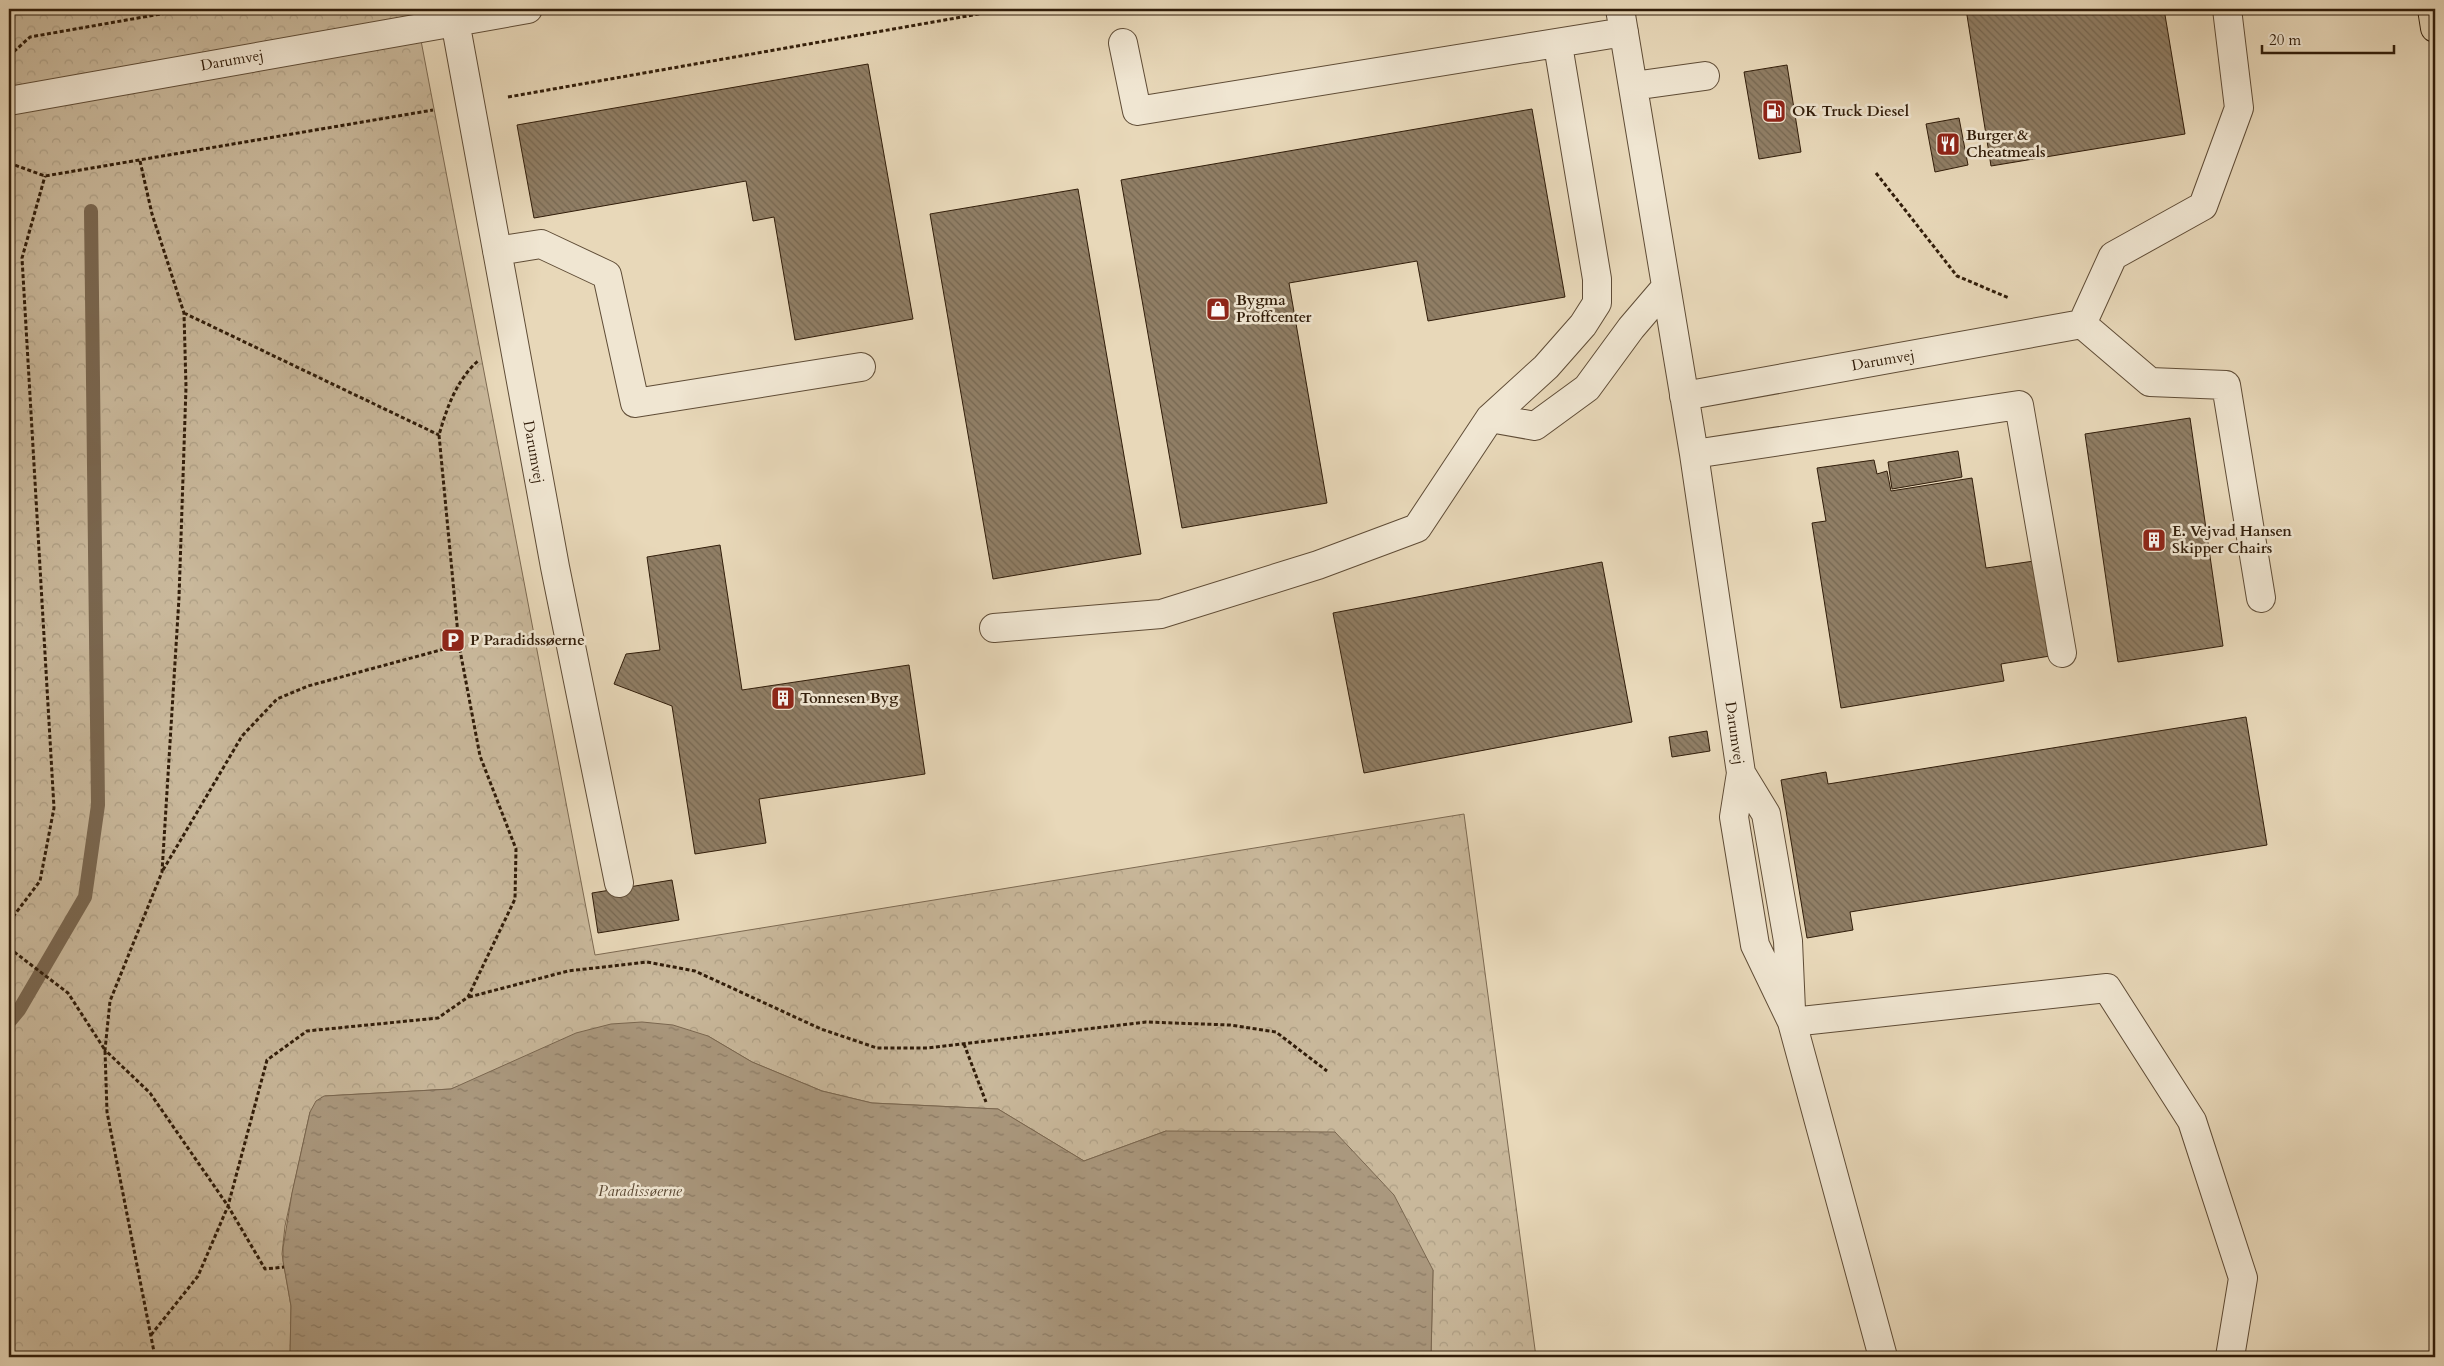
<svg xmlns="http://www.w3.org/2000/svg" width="2444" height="1366" font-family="Cardo,serif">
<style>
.forest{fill:url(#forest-crowns);stroke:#7d6a52}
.water{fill:url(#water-ripples);stroke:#7a6750}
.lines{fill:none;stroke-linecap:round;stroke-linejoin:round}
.stream{stroke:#7a6750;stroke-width:14}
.building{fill:url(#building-back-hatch);stroke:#311d0a}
.minor-casing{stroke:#5f4c36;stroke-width:30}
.major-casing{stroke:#311d0a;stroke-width:30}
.path{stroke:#311d0a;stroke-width:3;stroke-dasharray:4 2.5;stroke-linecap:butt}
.minor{stroke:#f0e6d2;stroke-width:28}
.major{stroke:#e8d8b9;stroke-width:28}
.labels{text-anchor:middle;stroke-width:5;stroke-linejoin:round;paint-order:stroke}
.street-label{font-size:15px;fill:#311d0a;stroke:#f0e6d2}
.poi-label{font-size:15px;font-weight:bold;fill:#311d0a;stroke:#f0e6d2;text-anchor:start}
.water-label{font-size:16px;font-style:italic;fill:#5b4833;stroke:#f0e6d2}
</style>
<defs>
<pattern id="forest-crowns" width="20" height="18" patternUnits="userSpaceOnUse" patternTransform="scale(1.25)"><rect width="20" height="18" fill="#c9b89b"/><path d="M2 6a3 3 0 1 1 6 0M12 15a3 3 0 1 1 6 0" fill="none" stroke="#ad9e84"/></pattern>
<pattern id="water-ripples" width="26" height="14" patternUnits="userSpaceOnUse" patternTransform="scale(1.25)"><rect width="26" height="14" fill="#aa987e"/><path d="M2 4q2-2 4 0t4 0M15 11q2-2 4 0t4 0" fill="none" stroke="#8b7b65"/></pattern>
<pattern id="building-back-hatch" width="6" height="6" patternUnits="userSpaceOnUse" patternTransform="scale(1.25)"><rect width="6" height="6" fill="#907e65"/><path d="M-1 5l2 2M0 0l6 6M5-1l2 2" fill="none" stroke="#766751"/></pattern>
</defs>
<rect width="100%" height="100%" fill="#e8d8b9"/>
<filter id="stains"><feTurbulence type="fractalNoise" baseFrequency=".004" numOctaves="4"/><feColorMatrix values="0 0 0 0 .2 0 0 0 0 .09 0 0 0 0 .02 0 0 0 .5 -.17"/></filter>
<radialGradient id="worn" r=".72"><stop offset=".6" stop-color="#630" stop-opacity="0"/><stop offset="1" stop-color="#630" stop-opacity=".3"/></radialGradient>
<!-- forest -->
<path class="forest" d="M9,9H415L595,955L1464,814L1536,1357H1431L1433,1270L1166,1131L1084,1161L998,1109L872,1103L822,1091L752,1062L708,1036L471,1082L451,1089L325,1096L310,1112L285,1226L282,1254L291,1306L290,1357H9Z"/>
<!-- water -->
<path class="water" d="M642,1022L673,1025L708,1036L752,1062L822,1091L872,1103L998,1109L1084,1161L1166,1131L1335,1132L1394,1195L1433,1270L1431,1357H290L291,1306L283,1261V1248L292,1193L310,1112L316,1101L324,1096L451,1089L576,1033L611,1024Z"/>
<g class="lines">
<!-- stream -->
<path class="stream" d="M9,1022L19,1010L85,897L98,805L91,211"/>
</g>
<!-- building -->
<path class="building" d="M1966,9H2164L2185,134L1991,166Z
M868,64L913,319L795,340L774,217L753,221L746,181L534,218L517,125Z
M1787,65L1801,152L1759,159L1744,72Z
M1532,109L1565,297L1428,321L1417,261L1289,283L1327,503L1182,528L1121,180Z
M1959,118L1968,165L1935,172L1926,124Z
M1078,189L1141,554L993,579L930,214Z
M2190,418L2223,646L2118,662L2085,434Z
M1958,451L1962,477L1892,489L1888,462Z
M1874,460L1877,474L1887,471L1891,491L1972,478L1986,568L2034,561L2050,656L2001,664L2004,681L1841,708L1812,523L1826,521L1817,468Z
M720,545L742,690L909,665L925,774L759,799L766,843L695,854L672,706L614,684L626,654L660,650L647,557Z
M1602,562L1632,722L1364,773L1333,613Z
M2246,717L2267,845L1850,912L1853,930L1807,938L1781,780L1826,772L1828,784Z
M1707,731L1710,751L1672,757L1669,737Z
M672,880L679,920L598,933L592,893Z"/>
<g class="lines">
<!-- minor casing -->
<g class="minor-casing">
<path id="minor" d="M1620,9L1694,454L1741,773L1734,817L1755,945L1792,1022L1883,1357
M2227,9L2239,108L2203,206L2113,256L2082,324L2150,382L2226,385L2261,598
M455,21L555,567L619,883
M1123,43L1137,111L1624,32
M1633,86L1705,76
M9,101L528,9
M497,251L541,244L607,275L635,403L861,367
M1684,396L2082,324
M1490,418L1535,426L1587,388L1631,328L1666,287
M1694,454L2019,405L2062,653
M994,628L1161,614L1318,565L1417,528L1490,418L1546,367L1583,325L1597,303V279L1558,45
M1741,773L1766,814L1788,941L1791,1010
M1792,1022L2107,988L2192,1121L2243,1278L2230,1357"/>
</g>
<!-- major casing -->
<g class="major-casing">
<path id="major" d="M2432,9L2435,28"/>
</g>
<!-- path -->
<path class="path" d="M9,56L30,37L189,9
M508,97L1007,9
M140,161L152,214L184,313L186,387L179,598L162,872L110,1001L105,1050L150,1093L228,1206L265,1269L284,1267
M9,163L45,176L433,110
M1876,173L1957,276L2009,298
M184,313L439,435
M163,870L242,736L277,699L308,686L459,645
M9,922L40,881L54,808L22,258L45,176
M9,948L68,993L105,1050L107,1112L155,1357
M469,997L568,971L647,962L695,971L821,1029L877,1048H928L1146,1022L1230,1025L1276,1032L1327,1071
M964,1044L986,1102
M151,1335L198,1276L228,1206L267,1060L307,1031L438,1018L468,997L515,899L516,849L480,756L459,645L439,435C447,407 457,379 479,360"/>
<!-- minor -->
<use href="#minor" class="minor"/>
<!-- major -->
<use href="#major" class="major"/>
</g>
<!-- icons -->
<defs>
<g id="fuel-square" transform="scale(1.25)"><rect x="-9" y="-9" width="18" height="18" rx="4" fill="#8f2418" stroke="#f0e6d2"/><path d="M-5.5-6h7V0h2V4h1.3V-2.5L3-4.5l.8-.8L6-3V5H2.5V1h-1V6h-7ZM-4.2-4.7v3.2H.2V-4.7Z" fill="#fff"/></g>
<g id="restaurant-square" transform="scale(1.25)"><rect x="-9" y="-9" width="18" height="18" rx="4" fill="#8f2418" stroke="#f0e6d2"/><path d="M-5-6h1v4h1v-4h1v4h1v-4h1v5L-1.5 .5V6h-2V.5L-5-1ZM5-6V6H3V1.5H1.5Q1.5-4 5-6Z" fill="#fff"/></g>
<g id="shop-square" transform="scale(1.25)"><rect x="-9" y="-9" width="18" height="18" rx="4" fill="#8f2418" stroke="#f0e6d2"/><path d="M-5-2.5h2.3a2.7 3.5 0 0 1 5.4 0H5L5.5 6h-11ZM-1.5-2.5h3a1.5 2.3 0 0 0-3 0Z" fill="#fff"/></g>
<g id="building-square" transform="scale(1.25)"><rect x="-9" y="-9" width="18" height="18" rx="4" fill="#8f2418" stroke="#f0e6d2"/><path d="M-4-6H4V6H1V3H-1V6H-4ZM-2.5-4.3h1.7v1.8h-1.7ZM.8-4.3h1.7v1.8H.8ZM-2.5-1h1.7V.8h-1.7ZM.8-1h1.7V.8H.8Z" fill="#fff"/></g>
<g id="parking-square" transform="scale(1.25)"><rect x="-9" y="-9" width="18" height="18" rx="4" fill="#8f2418" stroke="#f0e6d2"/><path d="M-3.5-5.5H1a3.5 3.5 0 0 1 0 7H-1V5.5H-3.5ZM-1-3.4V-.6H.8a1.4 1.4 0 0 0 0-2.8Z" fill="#fff"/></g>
</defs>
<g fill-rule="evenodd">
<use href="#fuel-square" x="1774" y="111"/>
<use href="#restaurant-square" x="1948" y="144"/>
<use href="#shop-square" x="1218" y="309"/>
<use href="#building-square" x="2154" y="540"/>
<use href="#parking-square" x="453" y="640"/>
<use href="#building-square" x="783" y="698"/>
</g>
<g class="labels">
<!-- street labels -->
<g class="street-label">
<text transform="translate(232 60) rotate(-10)" y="5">Darumvej</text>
<text transform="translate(1883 360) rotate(-10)" y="5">Darumvej</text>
<text transform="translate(534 452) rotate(80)" y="5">Darumvej</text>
<text transform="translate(1735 733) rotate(82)" y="5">Darumvej</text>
</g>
<!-- poi labels -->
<g class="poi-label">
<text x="1792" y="116">OK Truck Diesel</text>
<text x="1966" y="140">Burger &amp;<tspan x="1966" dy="17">Cheatmeals</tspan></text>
<text x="1236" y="305">Bygma<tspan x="1236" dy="17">Proffcenter</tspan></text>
<text x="2172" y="536">E. Vejvad Hansen<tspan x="2172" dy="17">Skipper Chairs</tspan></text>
<text x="470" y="645">P Paradidssøerne</text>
<text x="800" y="703">Tonnesen Byg</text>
</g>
<!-- water labels -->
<g class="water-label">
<text x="640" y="1196">Paradissøerne</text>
</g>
</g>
<!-- margin -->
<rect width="2444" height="1366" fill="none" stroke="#e8d8b9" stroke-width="30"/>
<rect x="10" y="10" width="2424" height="1346" fill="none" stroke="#311d0a" stroke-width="2.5"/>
<rect x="15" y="15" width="2414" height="1336" fill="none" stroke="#311d0a"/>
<!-- scale -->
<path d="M2262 45v8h132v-8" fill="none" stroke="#311d0a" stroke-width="2.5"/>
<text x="2269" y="45" font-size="15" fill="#311d0a" stroke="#f0e6d2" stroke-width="4" paint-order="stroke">20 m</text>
<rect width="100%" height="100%" filter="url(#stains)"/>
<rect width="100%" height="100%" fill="url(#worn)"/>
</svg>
